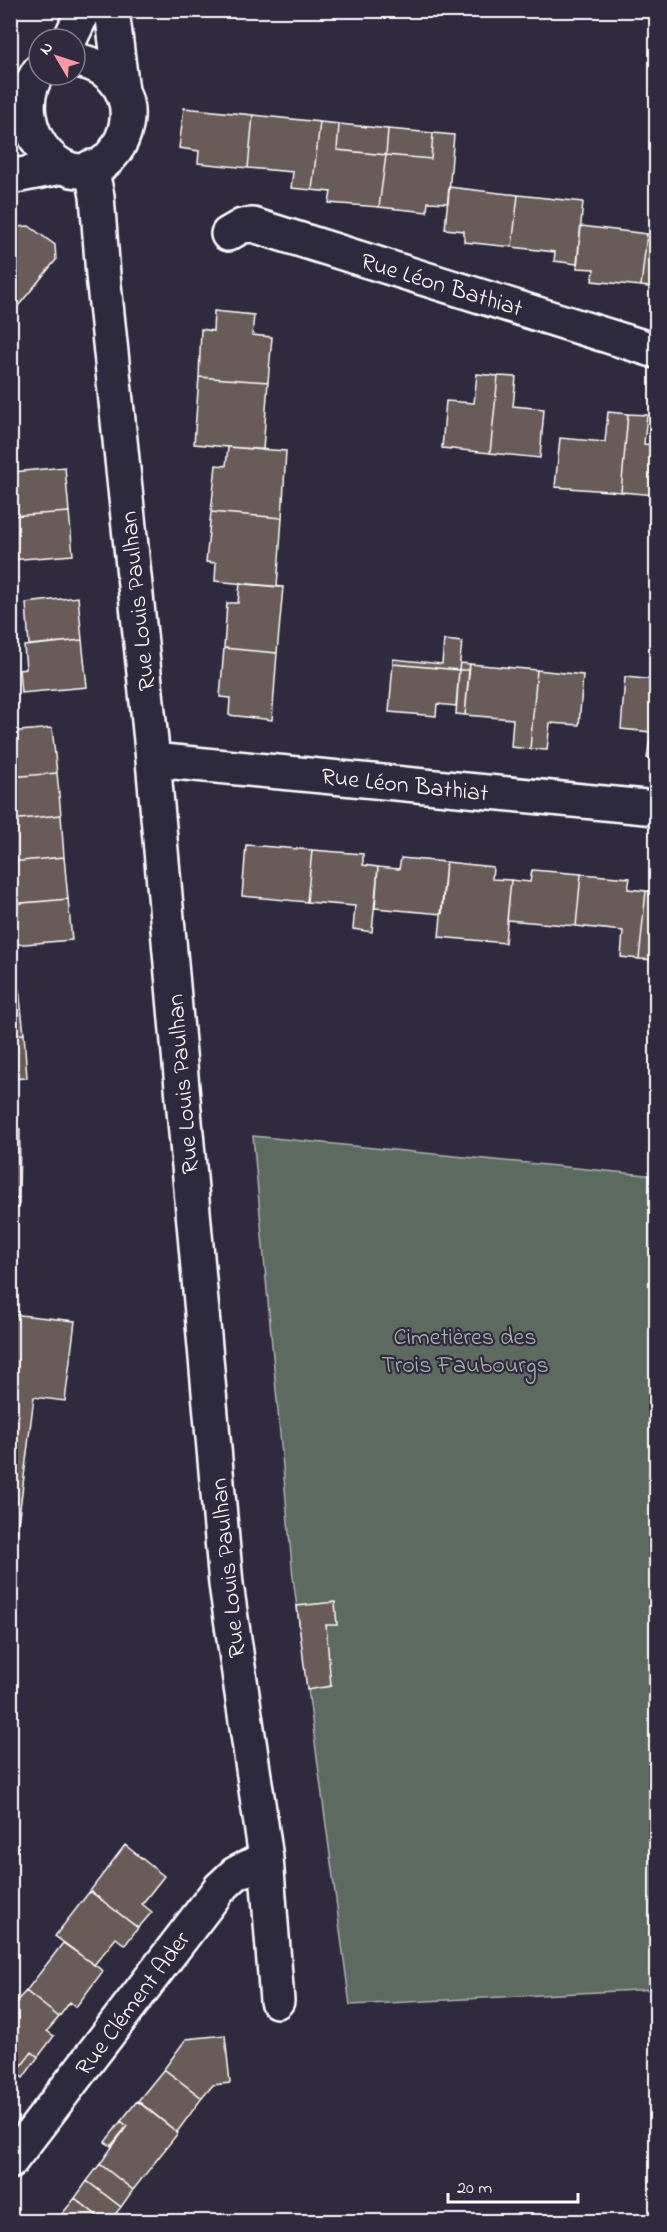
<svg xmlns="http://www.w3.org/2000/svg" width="667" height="2232" font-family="'Indie Flower',sans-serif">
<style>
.green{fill:#5b6a61;stroke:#adb4b0;stroke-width:1.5}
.building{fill:#695b58;stroke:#fff;stroke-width:1.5}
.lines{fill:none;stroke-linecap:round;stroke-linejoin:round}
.minor-casing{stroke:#fff;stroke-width:38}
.secondary-casing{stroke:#fff;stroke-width:38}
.minor{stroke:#2f2a3d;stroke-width:33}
.secondary{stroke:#2f2a3d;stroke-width:33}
.labels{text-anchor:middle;stroke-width:4.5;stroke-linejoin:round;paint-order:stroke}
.street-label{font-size:24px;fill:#fff;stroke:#2f2a3d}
.park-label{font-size:24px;fill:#adb4b0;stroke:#2f2a3d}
</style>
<rect width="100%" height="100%" fill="#2f2a3d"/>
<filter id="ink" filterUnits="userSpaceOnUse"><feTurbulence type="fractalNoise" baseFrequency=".0167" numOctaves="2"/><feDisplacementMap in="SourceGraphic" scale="12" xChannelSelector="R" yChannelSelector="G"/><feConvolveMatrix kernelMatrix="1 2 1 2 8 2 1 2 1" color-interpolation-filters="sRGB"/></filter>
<g filter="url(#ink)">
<!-- green -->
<path class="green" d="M253,1136L656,1176V1989L350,2005L293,1577Z"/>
<!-- building -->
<path class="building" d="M328,10H350L348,16Z
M184,108L253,115L248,168L198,163L199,151L179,148Z
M253,115L320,122L312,190L291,188L293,172L248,168Z
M320,122L339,124L337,150L386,155L379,207L329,203L331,192L312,190Z
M339,124L388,129L386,155L337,150Z
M388,129L433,133L431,159L386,155Z
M433,133L454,135L448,203L428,202L427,212L379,207L386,155L431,159Z
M449,187L518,195L512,247L464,242V231L445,229Z
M518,195L583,202L577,264L554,261L555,252L512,247Z
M29,226L55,245L56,260L10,316V233L15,227Z
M581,226L647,234L641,286L592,281L594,269L577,268Z
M647,234L656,235V288L641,286Z
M214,311L254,315L252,335L272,337L268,382L199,377L201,329L213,331Z
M477,374L498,376L490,453L442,448L446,401L474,403Z
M498,376L516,377L513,406L544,409L540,458L490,453Z
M199,377L268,382L263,450L194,444Z
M608,412L628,414L621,492L555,487L560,438L605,442Z
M628,414L647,415L644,444L656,445V495L621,492Z
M228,447L286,451L282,518L211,512L216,465L226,466Z
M65,467L69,512L10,516V476H14L13,472Z
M69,512L73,555L10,560V516Z
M211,512L282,518L277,587L215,581L216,563L206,562Z
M240,583L283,587L277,653L224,648L227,603H238Z
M78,597L82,640L29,645L26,603Z
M82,640L87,687L21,693L19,670L26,669L24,646Z
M444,640L462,642L459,670L393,664V659L442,664Z
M224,648L277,653L272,720L229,715L230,698L220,697Z
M460,663L470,664L469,670H459Z
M393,664L459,670L456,706L437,704L436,716L389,712Z
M470,664L537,670L530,749L511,747L513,719L465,715Z
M459,670H469L465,715L456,714Z
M537,670L583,675L579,725L550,723L547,750L530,749Z
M625,677L656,680V759L647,758L651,732L621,729Z
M52,728L57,773L10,777V732Z
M57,773L61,815L10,820V777Z
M61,815L64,857L10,862V820Z
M246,845L312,850L307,902L242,896Z
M312,850L363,854V865L378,867L372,932L353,929L355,906L307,902Z
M64,857L68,899L12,904L10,862Z
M401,858L446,862L442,914L375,908L378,867L399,869Z
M446,862L493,867L492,879L511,880L505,943L439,937Z
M532,870L581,874L576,926L507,920L511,880L530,882Z
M581,874L630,878L628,889L646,891L639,959L621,957L623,931L576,926Z
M646,891L656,892V960L639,959Z
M68,899L72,940L13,945L10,904Z
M19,989L24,1034L10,1035V990Z
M24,1034L27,1078L10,1079V1035Z
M10,1129H20L19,1199L10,1198Z
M10,1198L19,1199V1208L10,1207Z
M10,1314L75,1321L65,1401L34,1397L10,1588Z
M335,1602L337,1625H326L331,1686L307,1690L297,1606Z
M125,1845L164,1876L142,1904L152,1912L138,1928L90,1891Z
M90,1891L138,1928L125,1945L116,1938L94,1965L55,1936Z
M63,1943L103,1971L76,2007L70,2002L59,2017L26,1991Z
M26,1991L59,2017L47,2031L54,2036L38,2057L32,2052L16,2073L10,2069V2008Z
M225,2035L230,2083L213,2085L202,2098L164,2069L186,2039Z
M32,2052L38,2057L23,2078L16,2073Z
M164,2069L202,2098L177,2132L138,2101Z
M137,2101L178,2133L133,2190L100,2164L127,2126L121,2121Z
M121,2121L127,2126L111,2146L105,2142Z
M100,2164L133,2190L121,2207L87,2181Z
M87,2181L121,2207L109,2222H105L75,2198Z
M75,2198L105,2222H71L62,2214Z"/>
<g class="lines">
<!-- minor casing -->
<g class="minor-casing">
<path id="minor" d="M91,167L97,196L103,275L153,760L226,1584L266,1858L277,2001
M228,234L242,226L253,225L656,351
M153,760L656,808
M10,2162L220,1888L235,1874L266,1858"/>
</g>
<!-- secondary casing -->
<g class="secondary-casing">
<path id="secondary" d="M112,10L122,91
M70,39L84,10
M39,71C0,127 76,215 119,145C127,130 130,112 124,96C116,75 97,63 75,60
M10,177L56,168"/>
</g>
<!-- minor -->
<use href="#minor" class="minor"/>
<!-- secondary -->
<use href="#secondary" class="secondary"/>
</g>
</g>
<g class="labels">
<!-- street labels -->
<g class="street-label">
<text transform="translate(442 284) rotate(17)" y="8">Rue Léon Bathiat</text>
<text transform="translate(137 601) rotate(-96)" y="8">Rue Louis Paulhan</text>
<text transform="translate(405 784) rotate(6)" y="8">Rue Léon Bathiat</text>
<text transform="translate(182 1084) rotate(-95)" y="8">Rue Louis Paulhan</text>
<text transform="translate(227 1568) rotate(-96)" y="8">Rue Louis Paulhan</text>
<text transform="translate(132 2003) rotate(-53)" y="8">Rue Clément Ader</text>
</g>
<!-- park labels -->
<g class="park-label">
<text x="465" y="1344">Cimetières des<tspan x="465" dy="28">Trois Faubourgs</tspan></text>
</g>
</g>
<!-- margin -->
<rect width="667" height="2232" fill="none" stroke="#2f2a3d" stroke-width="36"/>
<rect x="18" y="18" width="631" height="2196" fill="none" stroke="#fff" stroke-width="2" filter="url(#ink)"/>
<!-- north arrow -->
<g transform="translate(57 57) rotate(309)"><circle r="28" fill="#2f2a3d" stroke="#827f8b" stroke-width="1.5"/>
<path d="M0-4.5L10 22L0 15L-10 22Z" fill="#ff9aa2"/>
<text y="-9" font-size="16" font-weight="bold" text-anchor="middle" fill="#ffffff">N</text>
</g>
<!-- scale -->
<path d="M448 2193v9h130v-9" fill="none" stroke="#ffffff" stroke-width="3"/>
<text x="457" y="2193" font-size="18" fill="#ffffff" stroke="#2f2a3d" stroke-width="4.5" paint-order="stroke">20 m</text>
</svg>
